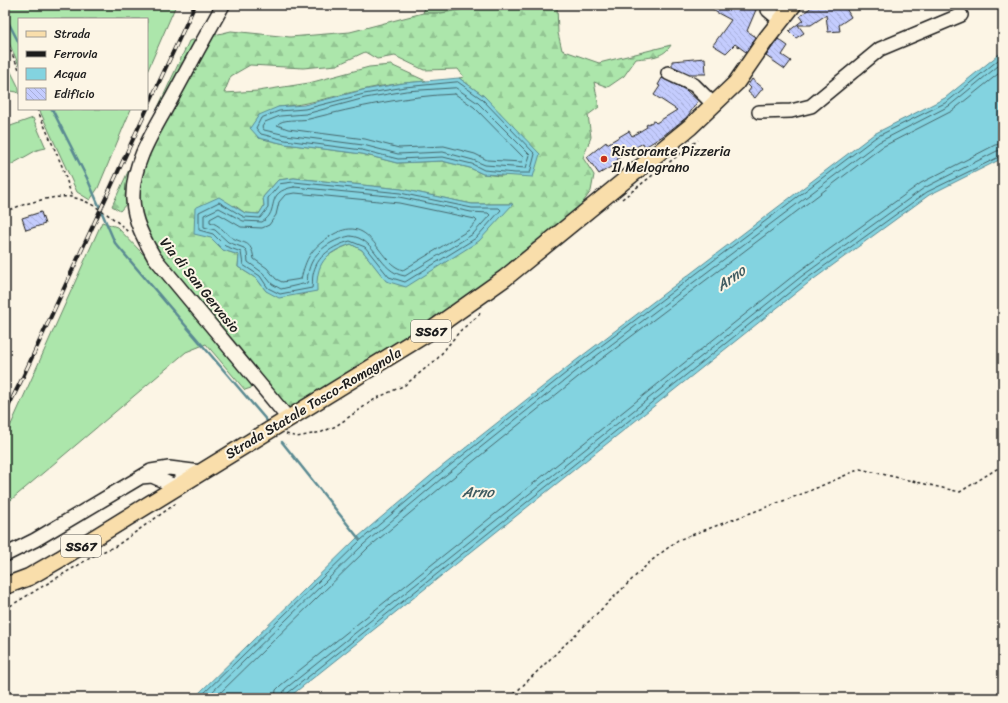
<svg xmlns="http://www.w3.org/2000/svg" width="1008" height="703" font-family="Sriracha,sans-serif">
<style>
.grass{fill:#ace6ab;stroke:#648164}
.forest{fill:url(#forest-firs);stroke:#648164;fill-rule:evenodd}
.water{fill:#83d3e0;stroke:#5a8a92}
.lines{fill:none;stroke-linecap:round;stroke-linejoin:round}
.shore{stroke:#45656a;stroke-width:1}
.stream{stroke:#5a8a92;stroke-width:2.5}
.building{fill:url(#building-back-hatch);stroke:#1c1c1c}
.minor-casing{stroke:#1c1c1c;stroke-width:16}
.major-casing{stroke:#1c1c1c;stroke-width:19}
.path{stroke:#1c1c1c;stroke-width:1.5;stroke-dasharray:3 3;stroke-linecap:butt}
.minor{stroke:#fcf5e5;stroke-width:13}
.major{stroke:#f9deab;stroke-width:16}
.rail-casing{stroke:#1c1c1c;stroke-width:4}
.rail{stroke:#fcf5e5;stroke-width:2.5;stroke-dasharray:8;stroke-linecap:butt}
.poi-dot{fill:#c8321e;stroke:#fcf5e5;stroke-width:1.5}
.labels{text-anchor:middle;stroke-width:4;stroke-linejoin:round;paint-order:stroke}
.shield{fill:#fcf5e5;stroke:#5f5d58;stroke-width:1}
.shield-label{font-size:13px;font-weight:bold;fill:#1c1c1c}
.poi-label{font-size:14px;fill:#1c1c1c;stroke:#fcf5e5;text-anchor:start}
.street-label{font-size:14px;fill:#1c1c1c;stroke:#fcf5e5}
.water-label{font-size:15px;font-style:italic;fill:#405c61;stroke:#fcf5e5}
</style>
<defs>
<pattern id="forest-firs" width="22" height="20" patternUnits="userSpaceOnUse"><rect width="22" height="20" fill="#ace6ab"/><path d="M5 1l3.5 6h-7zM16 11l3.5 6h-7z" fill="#93c593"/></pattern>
<pattern id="building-back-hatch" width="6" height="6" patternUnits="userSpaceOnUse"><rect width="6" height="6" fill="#c4ccfe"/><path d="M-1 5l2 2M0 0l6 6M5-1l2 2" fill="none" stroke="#a8afd9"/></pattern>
</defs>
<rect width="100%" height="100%" fill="#fcf5e5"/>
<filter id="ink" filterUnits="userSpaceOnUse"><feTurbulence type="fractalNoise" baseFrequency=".025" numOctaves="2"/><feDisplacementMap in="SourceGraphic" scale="8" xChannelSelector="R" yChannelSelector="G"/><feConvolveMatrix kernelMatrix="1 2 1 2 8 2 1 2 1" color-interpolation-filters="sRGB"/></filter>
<g filter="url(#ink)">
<!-- grass -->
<path class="grass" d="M5,5H176L147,72V19H19V65L5,34Z
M426,5H490L441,13H423Z
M5,60L19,88V94L17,92L5,90Z
M39,109H131L98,188L90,200L77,192Z
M33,118L46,148L37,150L5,168V128Z
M102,222L117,227L142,253L252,382L251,388L245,390L206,344L186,352L5,505V438Z"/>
<!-- forest -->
<path class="forest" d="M490,5H557L558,33L562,50L599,63L671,45C663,58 651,57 636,59L624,76L608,87L594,82L599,107L588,115L591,137L583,158L594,175L591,191L576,212L472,294L292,408L286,407L158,254C145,227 138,212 140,181L127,203L120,211L112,206L189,41L231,31L290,37L350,32L423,13H441ZM365,52L377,59L395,56L424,70L458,69L464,77L459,78L484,96L501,176L483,174L470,168L442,161L397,163L362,154L285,144L259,138L278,107C307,105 334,96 362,90C383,85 405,83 426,81L391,65L369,67L309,83L258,91L224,93L231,76L250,65L303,68L337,65ZM294,178L401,189L472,204H512L386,280L362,250L351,244L339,249L324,258L307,293L301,295L266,291L257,279L238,267L239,255L223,250L211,238L234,205L245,213L259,214L264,206L263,197L278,180Z"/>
<!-- water -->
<path class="water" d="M1003,51V158L929,195L807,284L288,698H194L358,537L435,472L574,362L874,134L945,98Z
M459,78L484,96L540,154L533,177L483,174L470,168L442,161L397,163L362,154L285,144L259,138L250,128L259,115L278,107L304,105L363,90L404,83Z
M294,178L401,189L472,204H513L479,241L406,287L386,281L362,250L351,244C325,253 316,263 317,291L279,298L266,291L257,279L238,267L239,255L223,250L211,238L194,234L195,208L219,197L245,213L259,214L264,206L263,197L278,180Z"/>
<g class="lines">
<!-- shore -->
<path class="shore" d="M458,82L482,99L535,154L530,173H515L484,170L472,164L443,157L398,159L362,150L285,140L261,134L256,128L261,118L279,111L305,109L364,94L405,87Z
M456,88L478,103L530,155L526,168L485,165L473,160L443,152L398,154L363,145L286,135L264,130L262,127L265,122L280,116L306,114L365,98L406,91Z
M455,94L474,107L523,157L522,162L487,160L475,154L444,146L399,148L365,139L288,129L277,125C282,118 300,121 309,119C358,107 404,96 455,94Z
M294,182L400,193L472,208H499L501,210L476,238L405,282L389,277L365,247L350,241C333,246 316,256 313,275C312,279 313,283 312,288L280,294L268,288L260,276L243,265L241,252L225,246L213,234L199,230V212L219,202L244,217L260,218L268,208V198L280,184Z
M294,187L399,197L471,212L488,213L490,215L473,234L405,276C378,272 377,238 350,236C330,240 311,253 308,274C307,277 308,280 307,283L281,289L272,284L263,273L248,262L247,253L244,248L228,242L215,230L204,227V215L219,208L243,221L262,222C281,211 263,192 294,187Z
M295,193L399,203L475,219L477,221L469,230L403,270C376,263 372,209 329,237C311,249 306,258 301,279L282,282L276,279L267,268L254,259C251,239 244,245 231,237C223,231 220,225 210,222V219L219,214L241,227L262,228L269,225L276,215L279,202L285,195Z
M199,698L361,540L438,475L576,365L876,137L947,102L1003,56
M206,698L364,544L441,479L579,369L879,142L949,106L1003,62
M215,698L368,548L445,484L583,373L882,147L952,111L1003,70
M275,698L276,690L281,685L798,272L921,183L995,145L1003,144
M281,698L285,689L802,276L924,188L997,151L1003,150
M286,698L288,693L805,280L927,192L1003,155"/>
<!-- stream -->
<path class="stream" d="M5,16L19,43
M52,109L87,178L115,243L268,422
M282,442L360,540"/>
</g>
<!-- building -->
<path class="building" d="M716,5H758L747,31L756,37L746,52L735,44L726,53L713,45L731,20L714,11Z
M814,5H844L851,17L839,25L840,31L828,32L826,15L811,25H798L804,33L796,38L789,31L803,20L800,16Z
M778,39L788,46L782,55L791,61L785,69L766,56Z
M705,58L706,74H690L672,66V61Z
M662,78L686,90L698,101L687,117L663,136L645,147L643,143L617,159L619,162L599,174L587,157L606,142L607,144L629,131L632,136L647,127L646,125L654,121L656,123L677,110L654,95L660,86L658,85Z
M752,79L763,88L755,98L748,92L751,88L748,85Z
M41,212L45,224L26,230L22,218Z"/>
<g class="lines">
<!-- minor casing -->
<g class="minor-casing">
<path id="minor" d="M223,5C206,35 189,66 173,96C156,127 131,163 133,200C134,221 144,239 154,257L288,418
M768,5V10L780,20
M668,73L694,85L714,105
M759,112L791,111L811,106L880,49L961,15
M141,477L152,476L177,487L179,481
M5,555L35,540L151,471L169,468L201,472"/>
</g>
<!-- major casing -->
<g class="major-casing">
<path id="major" d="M5,586L29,577L60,559L426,334L505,278L690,127L736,83L767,38L793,5"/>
</g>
<!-- path -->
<path class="path" d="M5,39L19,69
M37,109L62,166L72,197
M622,199L698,140
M5,212C21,204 54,195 71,197C90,200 116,219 128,232
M286,434L297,437L322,432L336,426L375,399L405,385L437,359L460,331L479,315L481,311
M5,609L95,555L116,546L178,502
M510,698L651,561L678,540L807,492L860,469L960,492L1003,465"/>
<!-- minor -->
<use href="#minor" class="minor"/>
<!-- major -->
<use href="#major" class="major"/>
<!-- rail casing -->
<g class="rail-casing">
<path id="rail" d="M147,108L195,5
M5,413L22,379L147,109"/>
</g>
<!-- rail -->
<use href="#rail" class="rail"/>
</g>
</g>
<!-- markers -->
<circle class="poi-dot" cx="604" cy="159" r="4"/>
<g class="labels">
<!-- shield labels -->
<g class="shield">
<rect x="411" y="320" width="40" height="22" rx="3"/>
<rect x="61" y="535" width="40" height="22" rx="3"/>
</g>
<g class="shield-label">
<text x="431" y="336">SS67</text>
<text x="81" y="551">SS67</text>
</g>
<!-- poi labels -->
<g class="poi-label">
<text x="612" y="156">Ristorante Pizzeria<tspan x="612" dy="16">Il Melograno</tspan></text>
</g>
<!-- street labels -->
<g class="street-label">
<text transform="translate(200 285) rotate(51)" y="5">Via di San Gervasio</text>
<text transform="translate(313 403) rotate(-31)" y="5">Strada Statale Tosco-Romagnola</text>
</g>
<!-- water labels -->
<g class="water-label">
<text transform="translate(731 278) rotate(-36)" y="5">Arno</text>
<text x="478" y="497">Arno</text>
</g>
</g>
<!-- margin -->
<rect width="1008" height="703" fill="none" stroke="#fcf5e5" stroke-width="20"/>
<rect x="10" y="10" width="988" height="683" fill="none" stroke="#1c1c1c" stroke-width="1.5" filter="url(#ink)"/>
<!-- legend -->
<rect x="18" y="18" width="130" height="92" fill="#fcf5e5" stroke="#a29e95"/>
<rect x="26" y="31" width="20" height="6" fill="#f9deab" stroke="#a29e95"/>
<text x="54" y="38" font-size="12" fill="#1c1c1c">Strada</text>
<rect x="26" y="51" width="20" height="6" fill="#1c1c1c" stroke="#a29e95"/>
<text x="54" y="58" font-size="12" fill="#1c1c1c">Ferrovia</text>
<rect x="26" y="68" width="20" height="12" fill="#83d3e0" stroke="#a29e95"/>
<text x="54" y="78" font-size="12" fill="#1c1c1c">Acqua</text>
<rect x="26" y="88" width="20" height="12" fill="url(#building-back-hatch)" stroke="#a29e95"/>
<text x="54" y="98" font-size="12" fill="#1c1c1c">Edificio</text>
</svg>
